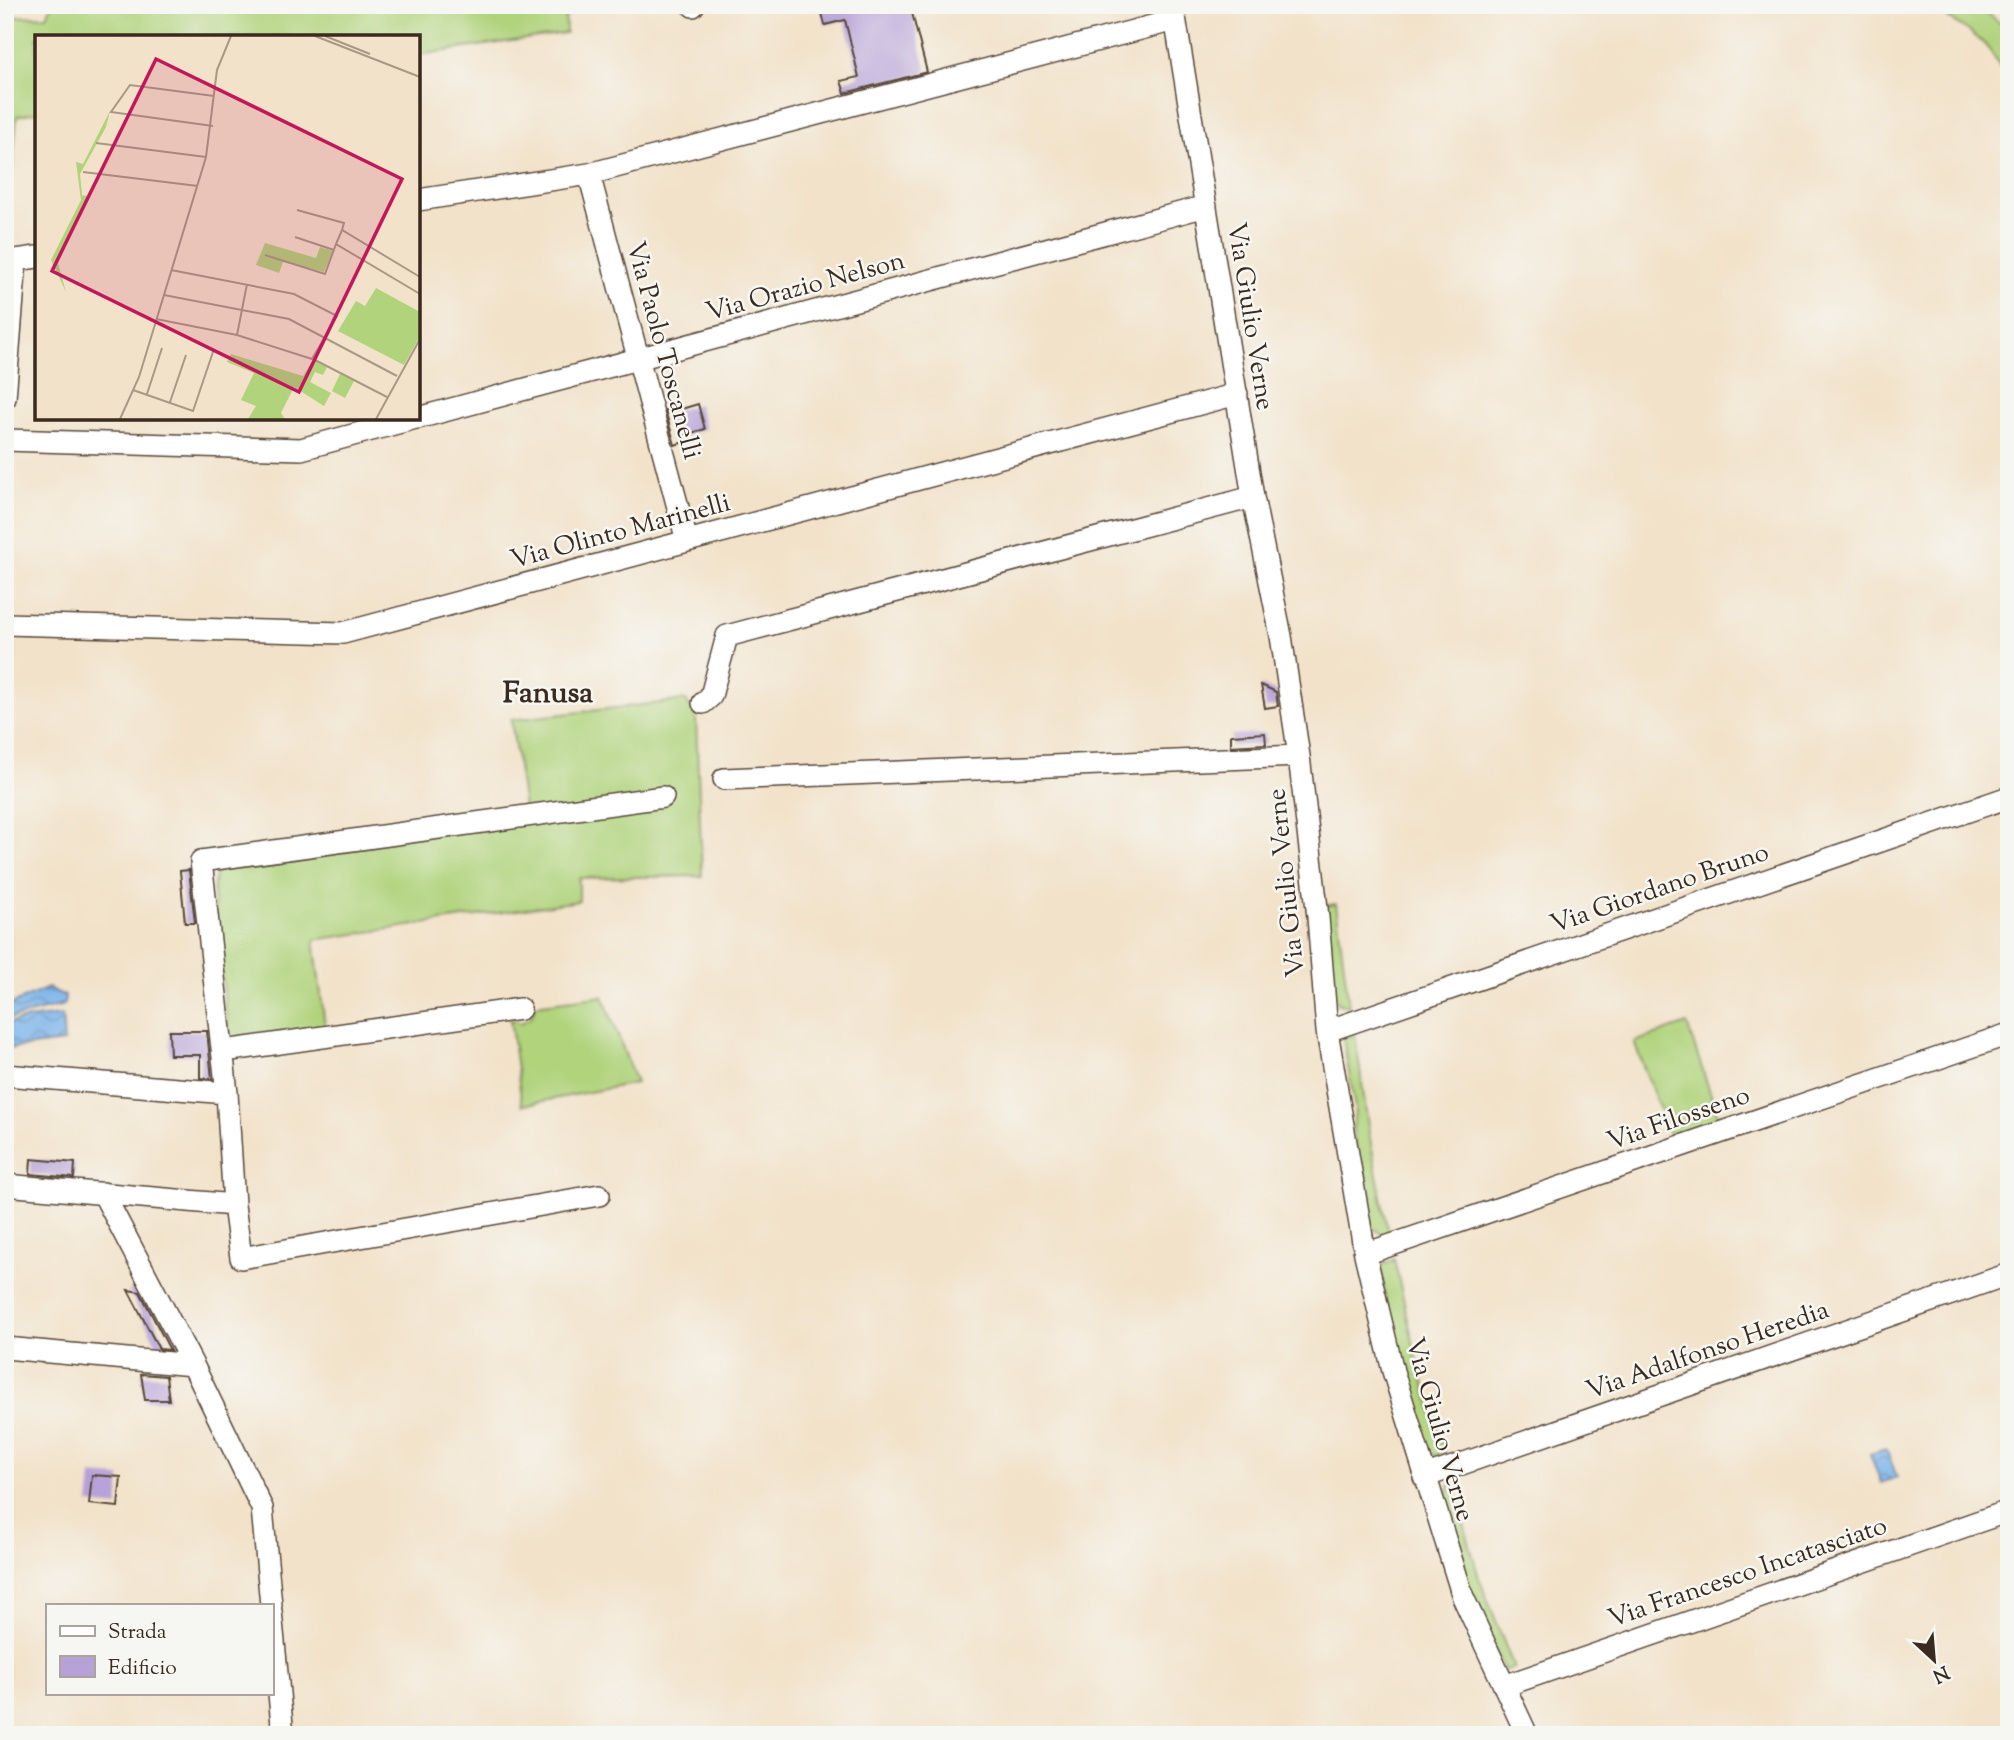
<svg xmlns="http://www.w3.org/2000/svg" width="2014" height="1740" font-family="'Sorts Mill Goudy',serif">
<style>
.grass{fill:#b0d37b;stroke:#767e4c;stroke-width:2}
.water{fill:url(#water-waves);stroke:#5a6e84;stroke-width:2}
.building{fill:#b7a2d7}
.lines{fill:none;stroke-linecap:round;stroke-linejoin:round}
.minor-casing{stroke:#564638;stroke-width:24}
.minor{stroke:#fff;stroke-width:21}
.labels{text-anchor:middle;stroke-width:5;stroke-linejoin:round;paint-order:stroke}
.street-label{font-size:26px;fill:#3b2a1e;stroke:#f6f6f2}
.quarter-label{font-size:30px;font-weight:bold;fill:#3b2a1e;stroke:#f6f6f2}
.inset-road{fill:none;stroke:#a99885;stroke-width:2}
.view{fill:#c2185b;fill-opacity:0.15;stroke:#c2185b;stroke-width:3.5}
.inset-edge{fill:none;stroke:#3b2a1e;stroke-width:3.5}
</style>
<defs>
<pattern id="water-waves" width="16" height="10" patternUnits="userSpaceOnUse" patternTransform="scale(1.75)"><rect width="16" height="10" fill="#7ab2ea"/><path d="M0 5q4-4 8 0t8 0" fill="none" stroke="#6591bd"/></pattern>
</defs>
<rect width="100%" height="100%" fill="#f6f6f2"/>
<filter id="ink" filterUnits="userSpaceOnUse"><feTurbulence type="fractalNoise" baseFrequency=".0143" numOctaves="2"/><feDisplacementMap in="SourceGraphic" scale="14" xChannelSelector="R" yChannelSelector="G"/><feConvolveMatrix kernelMatrix="1 2 1 2 8 2 1 2 1" color-interpolation-filters="sRGB"/></filter>
<filter id="wash" filterUnits="userSpaceOnUse"><feTurbulence type="fractalNoise" baseFrequency=".00686" numOctaves="4" result="noise"/><feDisplacementMap in="SourceGraphic" scale="28" xChannelSelector="R" yChannelSelector="G"/><feGaussianBlur stdDeviation="1.57" result="paint"/><feColorMatrix in="noise" values="0 0 0 0 0 0 0 0 0 0 0 0 0 0 0 0 0 1.4 0 .05"/><feComposite in="paint" operator="in"/></filter>
<g filter="url(#wash)">
<rect width="100%" height="100%" fill="#f2e2c9"/>
<!-- grass -->
<path class="grass" d="M52,5H565L566,33L418,55V37H37V112L17,116L5,254V17L47,16Z
M1924,5H1976L2009,30V97C1999,42 1969,30 1924,5Z
M686,700L696,718L702,876L579,878V901L314,940L325,1026L229,1041L213,894L215,875L221,868L524,807L511,720Z
M1336,904L1349,1006L1339,1004L1333,997L1323,906Z
M603,996L636,1083L522,1105L510,1019L521,1023L532,1016L535,1005Z
M1687,1024L1719,1119L1670,1136L1634,1042Z
M1355,1034L1369,1133L1388,1233L1382,1235L1372,1227L1370,1221L1353,1131L1355,1108L1343,1037Z
M1394,1259L1417,1359L1445,1453L1435,1456L1427,1452L1408,1390L1385,1297L1381,1266Z
M1452,1481L1479,1578L1514,1668L1504,1670C1490,1638 1430,1508 1452,1481Z"/>
<!-- water -->
<path class="water" d="M48,988L65,996L64,1005L5,1020V1007Z
M62,1015L64,1042L5,1049V1024L26,1019Z
M1886,1449L1897,1477L1881,1483L1870,1454Z"/>
<g id="blocks">
<!-- building -->
<path class="building" d="M835,5H910L927,72L845,93L841,81L859,77L845,20L825,25L821,9Z
M698,404L705,429L682,436L684,442L675,445L665,410L674,407L675,411Z
M1261,685L1276,692L1278,706L1265,708Z
M1265,733L1266,744L1231,746V735Z
M189,870L195,923H185L180,871Z
M169,1031H207L212,1079L200,1078V1055H170Z
M31,1159L75,1163L74,1178L30,1174Z
M128,1290L140,1292L170,1350L159,1349Z
M141,1374L166,1376L169,1400H145Z
M92,1475L121,1477L118,1507L89,1504Z"/>
</g>
</g>
<g filter="url(#ink)">
<use href="#blocks" fill-opacity="0" stroke="#564638" stroke-width="2"/>
<g class="lines">
<!-- minor casing -->
<g class="minor-casing">
<path id="minor" d="M693,5V6
M1173,5L1253,497L1281,636L1299,756L1318,917L1327,1031L1365,1254L1393,1371L1463,1597L1527,1735
M589,174L687,541
M418,200L589,174L1175,20
M5,398L16,260L37,257
M418,418L1206,206
M5,440L301,449L416,418
M5,624L343,633L1237,394
M703,703L711,696L727,636L1253,497
M724,779L1299,756
M1327,1031L2009,797
M224,1051L520,1009
M5,1075L227,1093L234,1205L5,1185
M227,1093L201,861L663,797
M103,1193L193,1365
M234,1205L241,1258L599,1195
M1365,1254L2009,1034
M5,1348L193,1365L262,1508L271,1605
M1424,1477L2009,1274
M271,1611L283,1735
M1504,1686L2009,1511"/>
</g>
<!-- minor -->
<use href="#minor" class="minor"/>
</g>
</g>
<g class="labels">
<!-- street labels -->
<g class="street-label">
<text transform="translate(805 285) rotate(-15)" y="9">Via Orazio Nelson</text>
<text transform="translate(1252 316) rotate(81)" y="9">Via Giulio Verne</text>
<text transform="translate(665 350) rotate(75)" y="9">Via Paolo Toscanelli</text>
<text transform="translate(620 530) rotate(-15)" y="9">Via Olinto Marinelli</text>
<text transform="translate(1285 883) rotate(-96)" y="9">Via Giulio Verne</text>
<text transform="translate(1659 887) rotate(-19)" y="9">Via Giordano Bruno</text>
<text transform="translate(1678 1117) rotate(-19)" y="9">Via Filosseno</text>
<text transform="translate(1707 1349) rotate(-19)" y="9">Via Adalfonso Heredia</text>
<text transform="translate(1441 1429) rotate(74)" y="9">Via Giulio Verne</text>
<text transform="translate(1747 1571) rotate(-19)" y="9">Via Francesco Incatasciato</text>
</g>
<!-- quarter labels -->
<g class="quarter-label">
<text x="548" y="702">Fanusa</text>
</g>
</g>
<!-- overview -->
<g transform="translate(35 35)">
<rect width="385" height="385" fill="#f2e2c9"/>
<path d="M75,76L71,92L45,139L47,160L52,161L23,228L31,257L16,225L46,165L41,127L48,129ZM230,208L281,223L285,212L298,216L289,237L248,227L244,238L221,230ZM341,253L385,277V301L369,330L303,296L321,266L330,271ZM196,319L268,341L278,325L292,332L288,340L280,337L275,347L296,358L289,371L259,352L246,378L250,384H213L221,371L206,365L219,338L192,327ZM305,339L319,346L310,363L297,356Z" fill="#b0d37b"/>
<path class="inset-road" d="M280,1L385,42M290,1L335,19M178,91L76,77L95,50L179,61M61,108L171,122M48,137L163,151M262,175L309,188L307,195M260,202L299,215M230,220L290,239L301,209M385,242L307,195L301,209L385,259M129,260L254,284L362,341M121,284L202,300L277,324L302,281L259,259L136,235M202,300L212,249M280,325L352,362M98,355L158,376L179,314M112,359L127,313M135,367L151,320M85,384L104,342L171,122L182,35L196,1M341,384L385,304"/>
<path class="view" d="M121,24L367,144L264,357L17,236Z"/>
<rect width="385" height="385" class="inset-edge"/>
</g>
<!-- margin -->
<rect width="2014" height="1740" fill="none" stroke="#f6f6f2" stroke-width="28"/>
<!-- legend -->
<rect x="46" y="1604" width="228" height="91" fill="#f6f6f2" stroke="#aba49d" stroke-width="2"/>
<rect x="60" y="1626" width="35" height="10" fill="#ffffff" stroke="#aba49d" stroke-width="2"/>
<text x="108" y="1638" font-size="21" fill="#3b2a1e">Strada</text>
<rect x="60" y="1656" width="35" height="21" fill="#b7a2d7" stroke="#aba49d" stroke-width="2"/>
<text x="108" y="1674" font-size="21" fill="#3b2a1e">Edificio</text>
<!-- north arrow -->
<g transform="translate(1934 1660) rotate(154)" stroke="#f6f6f2" stroke-width="5" paint-order="stroke">
<path d="M0-5L12 26L0 18L-12 26Z" fill="#3b2a1e"/>
<text y="-10" font-size="19" font-weight="bold" text-anchor="middle" fill="#3b2a1e">N</text>
</g>
</svg>
